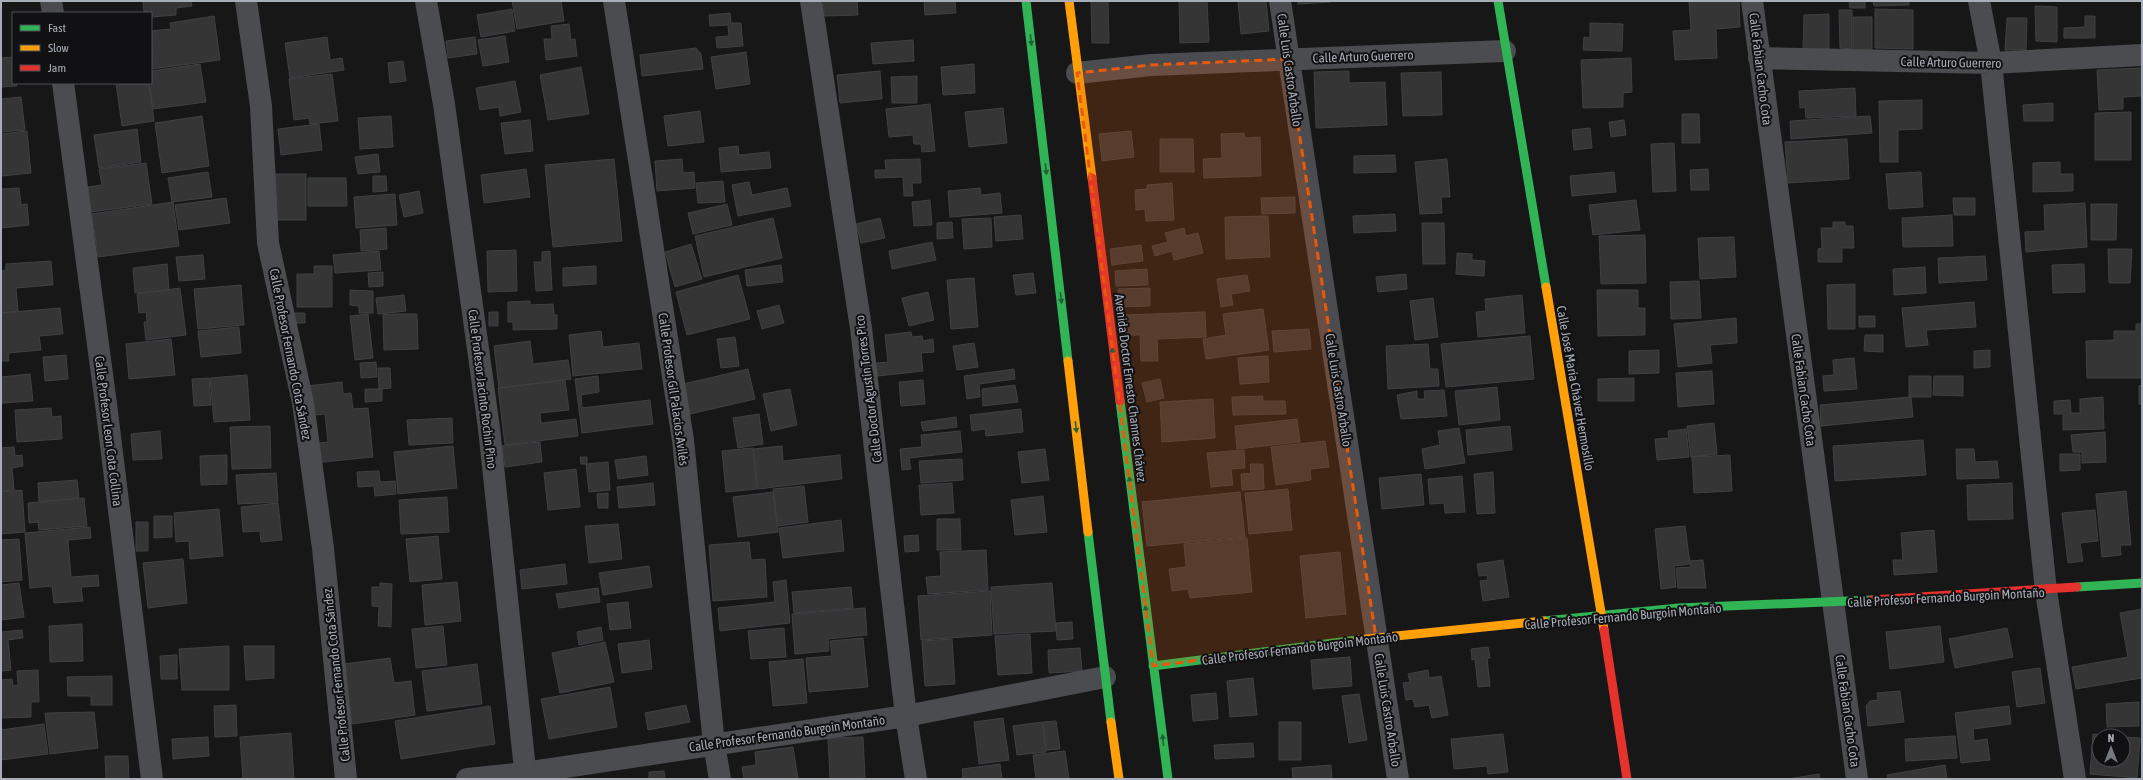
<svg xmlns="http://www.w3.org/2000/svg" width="2143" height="780" font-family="'Asap Condensed',sans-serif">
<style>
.building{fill:#353536;stroke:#3f4043}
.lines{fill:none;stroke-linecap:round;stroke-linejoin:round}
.street{stroke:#4b4c50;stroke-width:22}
.fast{stroke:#30b455;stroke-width:9}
.slow{stroke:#ff9f0a;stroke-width:9}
.jam{stroke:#e5322d;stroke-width:9}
.oneway{fill:#206234}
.marked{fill:#e8590c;fill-opacity:0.2;stroke:#e8590c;stroke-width:3;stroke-dasharray:8 5;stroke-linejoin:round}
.labels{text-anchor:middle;stroke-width:4;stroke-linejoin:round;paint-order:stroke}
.street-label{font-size:13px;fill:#a8adb8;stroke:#111113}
</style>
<rect width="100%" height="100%" fill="#171717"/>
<!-- building -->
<path class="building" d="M143,1H191L192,6L176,8V15L151,17V13H144Z
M512,1H561L564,21L517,29Z
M823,1H857L858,15L825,16Z
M924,1H955L956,13L925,15Z
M1091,1H1108L1109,43H1092Z
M1179,1H1207L1209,42L1180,43Z
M1238,1H1266L1269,31L1241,34Z
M1298,1H1331V2L1298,4Z
M1689,1H1739L1740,27L1716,29L1717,58L1675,60L1673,31L1691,30Z
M1849,1H1865V8H1850Z
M1873,1H1909V5L1874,6Z
M2035,6L2057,7V42L2036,41Z
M512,9L515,31L481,37L477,15Z
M1875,9L1913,10V49L1875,48Z
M1839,10H1852V49L1840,48Z
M730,13L731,23H741L743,46L717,48L716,37L729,36L728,25L710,26L709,15Z
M1829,14V52H1803L1804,15Z
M214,16L220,60L151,69V54H153L151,31L171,29L170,23Z
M2085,16H2095V38H2064V28L2085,27Z
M1853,17H1872V55L1853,54Z
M2007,18H2027L2026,50H2005Z
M1590,23L1623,24L1622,51L1583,50L1584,37L1590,38Z
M569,24L571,40L575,39L577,56L546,60L544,39H552L551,26Z
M505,36L509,62L483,66L478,40Z
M327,37L330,60L342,58L344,70L290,78L285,43Z
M475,37L477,54L448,58L446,41Z
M913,40L914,61L873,64L871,43Z
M696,48L701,54L703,69L642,76L640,55Z
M746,52L750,84L716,89L711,57Z
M13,57V83H16L17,86L1,87V58Z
M1631,58L1632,92L1623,93V107L1583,108L1581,60Z
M403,61L406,81L390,83L388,63Z
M200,64L206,102L153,109L149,83H151V71Z
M974,64L975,93L943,95L941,67Z
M581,67L589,114L548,120L540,75Z
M2142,68V96L2123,97V109L2099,110L2097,70Z
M880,71L882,99L840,103L837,75Z
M1349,71V83L1385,82L1387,125L1316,128L1314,72Z
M1441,72L1442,115L1403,116L1401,73Z
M332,74L338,121L310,124L309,118L294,120L289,79Z
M917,76V103H892L891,77Z
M515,81L521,112L500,116L499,107L480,110L476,88Z
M116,83H149L154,121L122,126Z
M1855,88L1856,116L1806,118L1805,107L1800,108L1799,91Z
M21,97L25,130L1,132V99Z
M1922,100V129L1898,130V162H1880L1879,101Z
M2053,103V121H2024L2023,105Z
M930,104L935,151L922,152L921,144H914L913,135L889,137L886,109Z
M1003,108L1007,143L969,147L965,112Z
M700,111L704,142L668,146L664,116Z
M2131,112V160H2095V113Z
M1682,114H1699L1700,143H1682Z
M202,116L209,166L162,173L155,123Z
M391,116L393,147L360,149L358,118Z
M1870,116L1872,133L1791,139L1790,121Z
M530,120L533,151L505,154L501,123Z
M1624,120L1626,135L1611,137L1609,122Z
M319,124L322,150L281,155L278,129Z
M1590,128L1592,148L1574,150L1572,130Z
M137,129L141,162L99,168L94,135Z
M27,131L31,173L1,176V134Z
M1131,131L1134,157L1102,161L1099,134Z
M1244,133L1245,138L1260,137L1261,176L1204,178L1203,159L1222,158L1221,134Z
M1160,139H1193L1194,172H1160Z
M1847,139L1849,179L1788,183L1785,142Z
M1674,143L1676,191L1653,192L1651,144Z
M738,146L739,155L769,152L771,168L721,172L719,148Z
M378,154L380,172L358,174L355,157Z
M1395,155L1396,172L1354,173V156Z
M614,159L622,241L553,247L545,165Z
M682,159L683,173L694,172L695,188L657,191L655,161Z
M920,159L921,183H912L913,196H904L903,177L875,178V170H886L885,160Z
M1447,159L1450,197H1441L1442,213L1420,214L1415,162Z
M2060,162V174H2073V191L2033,192V163Z
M146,163L152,204L91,212L88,187L102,185L99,169Z
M526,169L530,197L484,203L481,175Z
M1708,169L1709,190H1691L1690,170Z
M208,172L212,197L172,202L168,178Z
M1614,172L1616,192L1572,196L1570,176Z
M1921,172L1923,207L1889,209L1886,174Z
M275,174H306V220H276Z
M373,176H386L387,191L373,192Z
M308,178H346L347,206H308Z
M723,181L725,202L698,203L696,183Z
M749,182L752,195L787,188L791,206L738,216L732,185Z
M1172,183L1174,220L1146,221L1145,209L1136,210L1135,190L1147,189V185Z
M19,188L21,205L27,204L29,225L1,228V189Z
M980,188L981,195L1000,193L1002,213L950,217L948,191Z
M419,191L423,213L404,217L399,195Z
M395,194L397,225L356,228L354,197Z
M1295,197V213L1262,214L1261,198Z
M226,198L230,223L179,230L175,205Z
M1953,198H1975V215H1954Z
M930,200L932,225L914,226L912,202Z
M1636,200L1640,230L1593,235L1589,205Z
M173,202L179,246L98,257L92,214Z
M2085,203L2087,247L2026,252L2025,232L2045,231L2044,205Z
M727,204L732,225L693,234L688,213Z
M2091,204H2117L2116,240H2091Z
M1395,214L1396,231L1354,233L1353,216Z
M1021,215L1023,239L996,241L994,217Z
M1952,215L1953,246L1903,247L1902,218Z
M1268,216L1270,257L1226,259L1225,217Z
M773,218L782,258L704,277L695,236Z
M880,218L885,238L861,243L856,224Z
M991,218L992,247L964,249L962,219Z
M952,222L953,238L937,239V223Z
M1833,222H1845V226H1853L1854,248H1842V262H1818V249L1822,248L1821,228H1833Z
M1422,223H1444L1445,264H1423Z
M386,228L387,249L361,251L360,230Z
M1184,228L1186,236L1198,233L1203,253L1174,260L1172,251L1155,256L1152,246L1168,242L1165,233Z
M1645,235L1646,283L1601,284L1599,236Z
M1734,237L1736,277L1700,279L1698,238Z
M932,242L936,260L892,269L889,251Z
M691,244L702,279L675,287L665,252Z
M1141,245L1143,261L1112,265L1110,249Z
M2108,249H2132L2130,283H2109Z
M516,250L517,291L488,292L487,251Z
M379,251L381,270L335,273L333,255Z
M550,251L552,290L536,291L534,262H542V252Z
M1457,253L1472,254V260L1485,261L1484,276L1456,274Z
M203,255L205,279L179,281L176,257Z
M1985,256L1987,280L1939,283L1938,258Z
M51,261L53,285L16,288L18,311L1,313V271L6,270V264Z
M167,264L169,290L135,293L133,268Z
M2084,264L2085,292L2053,293L2052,265Z
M781,265L783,282L747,286L745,270Z
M314,266H332V307H297V274H314Z
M596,266V284L563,286V268Z
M1925,267L1926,293L1894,295L1893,269Z
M1147,269L1148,285L1116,286L1115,271Z
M383,272V286L369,287L368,273Z
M1033,273L1036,293L1016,295L1013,275Z
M1406,274L1407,289L1378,292L1376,277Z
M738,275L750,319L687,335L676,292Z
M1247,275L1250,291L1231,294L1233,305L1221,307L1217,279Z
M974,278L978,327L951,329L947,280Z
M1699,281L1701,318L1671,319L1670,282Z
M1855,284V329H1828L1827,285Z
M241,285L244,325L198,329L194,289Z
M180,288L186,335L146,340L144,322H147L146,312L139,313L137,294Z
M1150,288V306L1119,307L1118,289Z
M350,290L373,291V313H359V306L350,305Z
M1597,290H1638V308H1645V335L1598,336Z
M928,292L934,320L909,326L902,298Z
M404,295L406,311L378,314L376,298Z
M1522,295L1525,333L1478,337L1476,312L1486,311L1485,299Z
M1433,298L1438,337L1415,340L1410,301Z
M530,301V305L553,304L554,315H557V329L513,330V322H508V302Z
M1974,302L1976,327L1926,330L1928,345L1906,347L1902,308Z
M779,305L784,323L762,329L757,311Z
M60,308L63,334L39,336L41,350L8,353L9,361H1V313Z
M1263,309L1269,350L1206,359L1203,339L1226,335L1223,314Z
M489,312H498V326H489Z
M1205,312L1206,337L1157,339L1158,361H1141L1140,335H1126L1125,315Z
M288,313H305V323H288Z
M368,314L373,358L355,360L350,316Z
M383,314H417L418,349L384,350Z
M1859,316H1875V327H1859Z
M1736,318L1737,343L1710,345L1712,363L1678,367L1674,324Z
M2136,324H2142V378H2087L2086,341L2114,340V331H2136Z
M239,327L241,353L201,357L198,331Z
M1309,329L1311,349L1274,352L1272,331Z
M601,331L603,347L639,343L642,369L573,376L569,335Z
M911,332L912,337L922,336L923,341L933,339L934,352L921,353L923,371L878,376L876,363L888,362L885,335Z
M1865,335H1883V352L1864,351Z
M1530,336L1534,379L1446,387L1441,344Z
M735,337L739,366L721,368L717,339Z
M171,339L175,375L129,379L126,344Z
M530,341L533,364L568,360L571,379L499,388L494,346Z
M974,343L978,367L957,370L953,346Z
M1428,344L1430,369H1438L1439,386L1388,389L1386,346Z
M1659,350V373L1629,374V351Z
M1990,350V367L1974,368V351Z
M66,355L68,379L45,381L43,357Z
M1268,356L1269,382L1240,384L1238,358Z
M1854,358L1857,389L1824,391L1823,376L1834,375L1833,360Z
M376,362L377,377L361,378L360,363Z
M378,368H390L391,388L379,389Z
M748,369L755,399L690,414L683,384Z
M1014,369L1015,379L979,384L980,397L967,399L964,376Z
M1712,371L1714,404L1678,407L1676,373Z
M30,374L33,401L2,403L1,377Z
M247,375L250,420L214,422L210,378Z
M598,376L599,392L581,395L582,408L650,400L653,424L582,433L575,379Z
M1909,376H1931V397H1909Z
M1934,376H1963V396L1933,395Z
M209,378L211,405L194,406L192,379Z
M1634,378V401H1598V379Z
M1160,379L1164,398L1147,402L1142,383Z
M565,380L569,410L540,413L541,423L576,419L578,436L505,445L498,388Z
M923,380L925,404L901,406L899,382Z
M342,382L343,394L351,393L353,409L368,408L373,457L313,463L310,444L328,442L325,414L315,415L307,386Z
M1015,385L1018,402L983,406L982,389Z
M2142,385V404H2139V386Z
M1497,387L1500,420L1459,425L1455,391Z
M365,389H382V401L365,402Z
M790,389L797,425L771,431L763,394Z
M1444,390L1447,416L1401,419L1397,395L1417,391V399H1425L1424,391Z
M1263,396V401H1285L1286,414L1233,415L1232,397Z
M1911,397L1913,417L1821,426L1820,405Z
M2103,397L2104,429L2063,430V414H2054V401L2070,400L2071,413H2080V399Z
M1213,399L1215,438L1162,442L1160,402Z
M51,408L52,417L61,416L62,439L17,442L15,410Z
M1021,409L1023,432L986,436L985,429L972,431L970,415Z
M759,414L763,444L738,448L733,418Z
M956,417L957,427L923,431L921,422Z
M452,418L453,443L409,445L407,420Z
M1297,419L1300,442L1237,449L1235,426Z
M1714,423L1717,454L1691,457L1687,426Z
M270,426L271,468L232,469L230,427Z
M1510,426L1512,450L1468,455L1466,430Z
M1459,428L1465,463L1425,469L1422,449L1440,445L1438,431Z
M1686,429L1689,457L1657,460L1655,439L1669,438L1668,431Z
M160,431L162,459L133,460L131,434Z
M960,431L962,452L909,458L911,469L902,470L900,449L922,447L921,435Z
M2105,432L2106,462L2082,463V452H2073L2071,435Z
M1923,440L1926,475L1835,481L1833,446Z
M1325,441L1329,467L1310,469L1311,480L1276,485L1271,447Z
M540,442L542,462L505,467L502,446Z
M453,446L457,488L398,494L394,452Z
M782,446L783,461L840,455L842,479L758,489L753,449Z
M14,447L15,456L22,455L23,466L12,468L14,490L1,491V448Z
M753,448L757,489L726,492L722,451Z
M1045,449L1049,480L1022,483L1018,452Z
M1956,449H1974L1975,462L1997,461L1999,478L1957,479Z
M1244,450L1245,468L1231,469L1233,485L1211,487L1207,453Z
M2060,454H2080V470L2060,471Z
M227,455V484L201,485L200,456Z
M1730,455L1732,491L1694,493L1692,457Z
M646,456L648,475L618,479L615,460Z
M580,457H587V464H581Z
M962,459L963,480L921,483L919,461Z
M608,462L610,490L589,492L586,464Z
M1250,464H1263L1264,489L1242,490L1241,474L1251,473Z
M576,469L580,507L548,510L544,473Z
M379,471L380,482L395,481L396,494L375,496L374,486L358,487L357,472Z
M1493,472L1495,513L1477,514L1474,474Z
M276,473L278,502L238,504L236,475Z
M1421,474L1424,505L1382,509L1379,478Z
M1462,476L1465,512L1445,513L1444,503L1430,504L1428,479Z
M77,480L79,498L39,502L38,483Z
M653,483L655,505L619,508L617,487Z
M952,483L954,513L921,515L919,485Z
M2012,483L2013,519L1968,520L1967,485Z
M804,486L808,522L778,526L773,489Z
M1288,489L1292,530L1249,534L1245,493Z
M22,490L25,532L1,534V492Z
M2126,491L2131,545H2120L2121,555L2102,557L2096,494Z
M773,492L778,532L738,537L733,497Z
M1240,492L1245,537L1147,546L1142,502Z
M608,493V508H598L597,494Z
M1043,496L1047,532L1015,535L1011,500Z
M447,497L449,532L401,534L399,500Z
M84,498L87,526L39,530L38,522L29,523L28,503Z
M278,503L282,540L261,542L260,531L243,532L241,507Z
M219,509L223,556L190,559L189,541L176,542L174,513Z
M2095,510L2098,541L2080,543L2083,561L2068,563L2062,513Z
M154,516H172V537L154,538Z
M937,519H960L961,550H937Z
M841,520L844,551L783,558L779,528Z
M136,522H148V551H136Z
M618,524L622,559L589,563L585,526Z
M1685,526L1690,564L1674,566L1676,587L1661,589L1655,529Z
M90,527L91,538L68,540L71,577L98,575L99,586L81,587L83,601L54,603L52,586L30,588L25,533Z
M1934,530L1937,572L1894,575L1893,560H1903L1901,533Z
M918,535L919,551L905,552L904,536Z
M438,536L442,579L410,582L406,539Z
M1247,538L1252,592L1190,598L1188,589L1172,591L1169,569L1186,567L1184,544Z
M19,539L22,580L1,582V540Z
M749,542L751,560L765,559L767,597L713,601L709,545Z
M986,550L988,590L928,594L926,577L941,576L940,552Z
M1340,552L1346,614L1306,618L1300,556Z
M183,559L187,603L148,608L143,563Z
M1503,560L1509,597L1483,601L1480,581L1488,580L1487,575L1479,576L1477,564Z
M1703,560L1706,588H1678L1676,568L1691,567L1690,561Z
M565,564L567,584L522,589L520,570Z
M649,566L652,587L603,595L599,573Z
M786,580L790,623L720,631L718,608L775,602L773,582Z
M457,582L461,621L425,625L422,585Z
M19,583L24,617L1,620V585Z
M380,583L392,584L391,627L378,626L379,607L372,606V587H380Z
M1052,583L1056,631L994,634L991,587Z
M851,587L853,608L794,613L792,592Z
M598,588L600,602L559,608L556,594Z
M990,591L992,635L921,640L918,596Z
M628,602L631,628L610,630L607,604Z
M865,608L867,635L828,639L829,651L795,654L792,614Z
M2142,609V678L2076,689L2072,667L2128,657L2120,613Z
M1072,622L1073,639L1057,640L1056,623Z
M82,624L83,661L50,662L49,626Z
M443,626L447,665L416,668L412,629Z
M1940,626L1944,662L1890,669L1886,632Z
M601,627L603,640L579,645L577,632Z
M784,628L786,657L751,659L748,631Z
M2007,628L2013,657L1955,668L1949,639Z
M22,630L23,638L8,640L11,670L1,671V632Z
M1030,634L1032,673L998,675L995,636Z
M863,638L868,687L809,692L806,658L832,656L830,641Z
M952,639L955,684L925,686L922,641Z
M649,640L652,669L622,673L618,644Z
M605,642L614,682L560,693L552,653Z
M229,646V690H182L179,649Z
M244,646H274V678L246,680Z
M1488,647L1490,658H1487L1490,686L1478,687L1475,659L1472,660L1471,649Z
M1080,648L1082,671L1049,673L1048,650Z
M177,655V679H161L160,656Z
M1350,657L1352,686L1313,689L1311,660Z
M390,658L394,683L411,681L415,715L352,724L344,664Z
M803,659L807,703L773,706L769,662Z
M477,664L482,704L427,711L422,671Z
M2040,668L2045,703L2017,707L2012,672Z
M38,670L39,702H31V717L1,718V680L12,679L13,686L18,685L17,671Z
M1428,670L1429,678L1441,676L1448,715L1432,718L1429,705L1415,707L1413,699L1406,700L1403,683L1410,682L1408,674Z
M112,676V705H91V696H68L67,677Z
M1253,678L1257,715L1230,717L1227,681Z
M610,687L617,727L549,739L541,699Z
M1900,691L1904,722L1868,726L1866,706L1870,701L1878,700L1877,693Z
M1216,693L1218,719L1193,721L1191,695Z
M1359,694L1367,740L1349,743L1342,696Z
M2139,702V726L2107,727L2106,704Z
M236,705L237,736L215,737L214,706Z
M686,705L690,722L648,730L645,713Z
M490,706L495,744L401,759L395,721Z
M2009,706L2011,724L1973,729L1974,741L1987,739L1990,760L1961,763L1955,713Z
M94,712L98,748L50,754L45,713Z
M1003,718L1009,760L979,764L974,722Z
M1056,721L1060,749L1046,750L1043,722Z
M1042,722L1046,752L1017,755L1013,726Z
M1279,722H1301V760H1279Z
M44,724L48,754L1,760V730Z
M291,733L294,779H243L240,737Z
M1503,734L1508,772L1488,774L1487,766L1454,769L1451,739Z
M2093,734L2115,736H2099V760H2123V737L2140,738L2137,778L2090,774Z
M1955,736L1957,758L1906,761L1905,739Z
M208,737L209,756L173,759L172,739Z
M863,737L865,778L830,779L828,738Z
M1253,743L1254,757L1215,759L1214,745Z
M793,747L798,779H744L742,767L756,765L755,752Z
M1065,751L1069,779H1036L1033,755Z
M105,756H128L129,779H106Z
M1000,764L1002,779H963L962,769Z
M1331,765L1332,779H1293L1292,768Z
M1945,765L1947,779H1888L1887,775Z
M664,771L665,779H649V772Z
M1819,774L1820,779H1788Z"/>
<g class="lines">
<!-- street -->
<path class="street" d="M51,1L53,13
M246,1L261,106L268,243L303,403L323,548L346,779
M426,1L444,104L489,428L526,779
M614,1L683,440L714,744L720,779
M811,1L861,328L906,716L916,779
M1280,1L1398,779
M1752,1L1857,779
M1979,1L1991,63L2046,591L2075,779
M1759,58L1991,63L2142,55
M1077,73L1151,65L1505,51
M63,83L106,404L152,779
M467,779L525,773L906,716L1105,677"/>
<!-- fast -->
<path class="fast" d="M1026,1L1068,361
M1498,1L1546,287
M1120,401L1168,779
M1088,532L1111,722
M2077,587L2142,583
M1544,621L1679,608L1872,600
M1153,666L1357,640"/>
<!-- slow -->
<path class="slow" d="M1069,1L1092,178
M1546,287L1604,630
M1068,361L1088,532
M1357,640L1544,621
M1111,722L1119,779"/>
<!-- jam -->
<path class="jam" d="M1092,178L1120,401
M1872,600L2077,587
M1604,630L1627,779"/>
</g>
<!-- one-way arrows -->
<defs><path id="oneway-solid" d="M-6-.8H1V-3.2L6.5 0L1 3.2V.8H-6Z"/></defs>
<g class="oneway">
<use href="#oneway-solid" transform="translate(1031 40) rotate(83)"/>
<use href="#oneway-solid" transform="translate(1046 169) rotate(83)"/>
<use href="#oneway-solid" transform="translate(1061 298) rotate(83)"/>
<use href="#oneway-solid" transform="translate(1113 353) rotate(-97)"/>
<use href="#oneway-solid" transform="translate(1076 427) rotate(83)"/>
<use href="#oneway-solid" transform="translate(1130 482) rotate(-97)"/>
<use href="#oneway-solid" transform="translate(1146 611) rotate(-97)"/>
<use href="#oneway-solid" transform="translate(1163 740) rotate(-97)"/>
</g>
<!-- marked area -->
<path class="marked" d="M1288,59L1376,638L1153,666L1077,73L1151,65Z"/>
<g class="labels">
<!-- street labels -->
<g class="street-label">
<text transform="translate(1363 56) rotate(-2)" y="5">Calle Arturo Guerrero</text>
<text transform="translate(1951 62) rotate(1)" y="5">Calle Arturo Guerrero</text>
<text transform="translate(1761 69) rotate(83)" y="5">Calle Fabian Cacho Cota</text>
<text transform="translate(1290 70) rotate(82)" y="5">Calle Luis Castro Arballo</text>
<text transform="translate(291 354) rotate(79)" y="5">Calle Profesor Fernando Cota Sández</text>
<text transform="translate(1131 388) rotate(83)" y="5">Avenida Doctor Ernesto Channes Chávez</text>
<text transform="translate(1576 388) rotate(80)" y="5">Calle José María Chávez Hermosillo</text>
<text transform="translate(483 389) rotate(83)" y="5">Calle Profesor Jacinto Rochin Pino</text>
<text transform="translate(674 389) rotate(82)" y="5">Calle Profesor Gil Palacios Avilés</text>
<text transform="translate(868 389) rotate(-97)" y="5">Calle Doctor Agustín Torres Pico</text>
<text transform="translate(1339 390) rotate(81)" y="5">Calle Luis Castro Arballo</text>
<text transform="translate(1804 390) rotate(82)" y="5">Calle Fabian Cacho Cota</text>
<text transform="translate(109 431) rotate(83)" y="5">Calle Profesor Leon Cota Collina</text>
<text transform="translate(1946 597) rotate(-3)" y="5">Calle Profesor Fernando Burgoin Montaño</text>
<text transform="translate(1623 616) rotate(-5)" y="5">Calle Profesor Fernando Burgoin Montaño</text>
<text transform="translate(1300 648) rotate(-7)" y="5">Calle Profesor Fernando Burgoin Montaño</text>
<text transform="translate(336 675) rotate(-96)" y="5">Calle Profesor Fernando Cota Sández</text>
<text transform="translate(1388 710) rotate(81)" y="5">Calle Luis Castro Arballo</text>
<text transform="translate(1848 711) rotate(82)" y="5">Calle Fabian Cacho Cota</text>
<text transform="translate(787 733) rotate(-8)" y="5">Calle Profesor Fernando Burgoin Montaño</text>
</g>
</g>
<!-- border -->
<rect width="2143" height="780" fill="none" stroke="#a8adb8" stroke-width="4"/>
<!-- legend -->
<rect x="12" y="12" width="140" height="72" fill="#111113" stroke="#4d4f55"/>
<rect x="20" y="25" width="20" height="6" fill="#30b455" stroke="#4d4f55"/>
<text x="48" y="32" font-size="12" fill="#a8adb8">Fast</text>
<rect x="20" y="45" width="20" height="6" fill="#ff9f0a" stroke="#4d4f55"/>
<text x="48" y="52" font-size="12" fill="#a8adb8">Slow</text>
<rect x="20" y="65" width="20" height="6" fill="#e5322d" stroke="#4d4f55"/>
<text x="48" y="72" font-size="12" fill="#a8adb8">Jam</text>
<!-- north arrow -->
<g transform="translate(2111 748)"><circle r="19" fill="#111113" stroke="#4d4f55"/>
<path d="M0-3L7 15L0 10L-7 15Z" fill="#757880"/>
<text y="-6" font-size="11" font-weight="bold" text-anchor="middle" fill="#a8adb8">N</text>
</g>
</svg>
